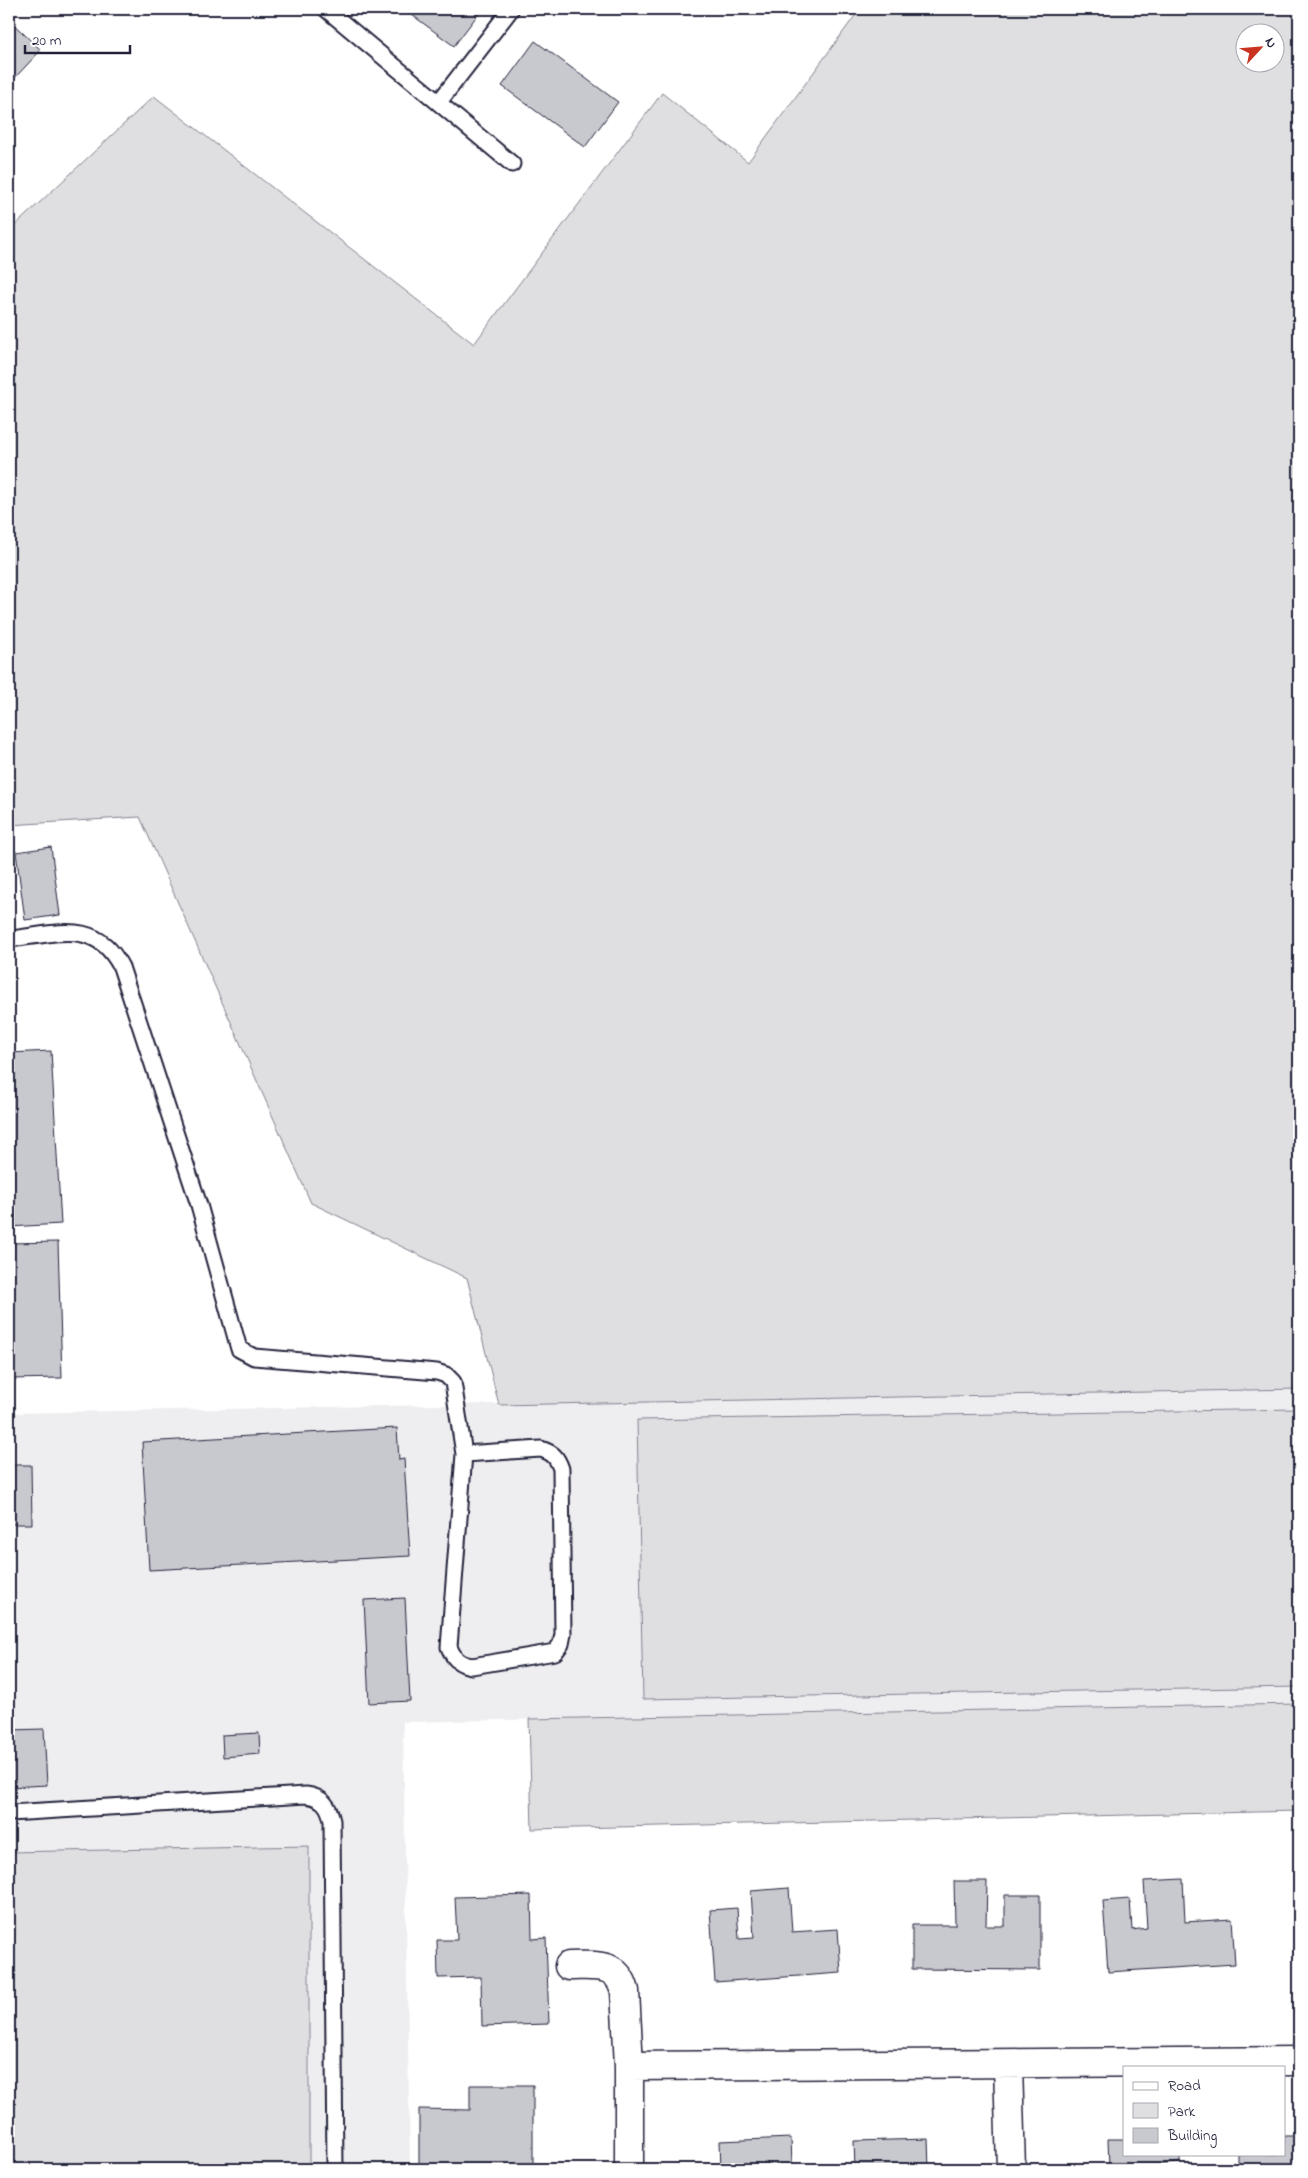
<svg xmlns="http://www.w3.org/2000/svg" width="1308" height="2178" font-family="'Indie Flower',sans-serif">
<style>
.built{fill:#eeeef1}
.green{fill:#dfdfe2;stroke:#80808e;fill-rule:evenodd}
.building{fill:#c8c8cf;stroke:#22223b}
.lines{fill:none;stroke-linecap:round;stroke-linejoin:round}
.lane-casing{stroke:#22223b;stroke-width:19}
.street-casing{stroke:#22223b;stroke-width:31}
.lane{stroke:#fff;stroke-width:15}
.street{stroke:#fff;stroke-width:28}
</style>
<rect width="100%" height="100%" fill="#fff"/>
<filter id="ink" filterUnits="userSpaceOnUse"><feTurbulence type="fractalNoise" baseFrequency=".02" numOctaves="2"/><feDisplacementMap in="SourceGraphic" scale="10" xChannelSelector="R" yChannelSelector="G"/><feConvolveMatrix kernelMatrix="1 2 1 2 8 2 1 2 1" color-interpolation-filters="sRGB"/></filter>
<g filter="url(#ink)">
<!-- built -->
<path class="built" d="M1299,1389V1704L403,1722L410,2169H9V1413Z"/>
<!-- green -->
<path class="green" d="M860,9H1299V1389L499,1405L467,1278L311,1203L140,817L9,825V231L154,96L474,344L662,93L748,162ZM1246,32H1276V62H1246Z
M1299,1409V1687L643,1699L637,1420Z
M1299,1704V1811L532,1829L529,1719Z
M309,1846V2169H9V1852Z"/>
<!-- building -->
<path class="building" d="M404,9H482L454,46Z
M9,20L41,50L9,84Z
M535,41L618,102L585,147L502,86Z
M51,847L60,915L25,920L16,852Z
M51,1051L61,1224L9,1227V1053Z
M58,1242L62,1378L9,1379V1243Z
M397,1428L399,1460L404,1459L410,1556L149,1570L142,1442Z
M9,1465H31L32,1524H9Z
M405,1598L410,1701L369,1703L364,1600Z
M44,1729L47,1785L9,1787V1730Z
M259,1733L260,1754L223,1757L222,1735Z
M1183,1879L1185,1922L1232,1919L1235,1964L1108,1972L1103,1901L1130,1899L1132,1930L1147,1928L1144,1881Z
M954,1881H987L986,1926H1005V1895H1040V1970L912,1969V1925H955Z
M789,1888L792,1932L838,1929L841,1973L715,1982L710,1910L737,1908L739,1939L754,1938L751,1891Z
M531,1895L532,1939L546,1938L549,2024L482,2026L481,1977L438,1978L437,1940H457L455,1897Z
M470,2085H533V2169H419V2109L470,2110Z
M1284,2136H1299V2169H1238V2154H1284Z
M791,2138L792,2165L761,2166V2169H721L720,2141Z
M928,2139L929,2169H855L854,2141Z
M1108,2139H1124V2154H1180V2163L1149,2165L1150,2169H1109Z"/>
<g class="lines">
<!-- lane casing -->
<g class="lane-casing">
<path id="lane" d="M326,9L512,164
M439,102L511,9
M9,939C55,935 96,917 121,967L199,1205L239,1349L254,1357L437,1372L446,1375L453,1382L464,1454L449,1647C454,1659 459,1664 472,1666L555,1652L561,1644L563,1634L561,1469C557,1457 553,1453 541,1449L464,1454
M9,1813L306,1795C322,1797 329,1805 332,1821L335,2169"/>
</g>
<!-- street casing -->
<g class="street-casing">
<path id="street" d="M569,1966C595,1966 617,1961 625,1991L629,2066V2169
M1008,2065L1011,2169
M629,2066L1299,2061"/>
</g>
<!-- lane -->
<use href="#lane" class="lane"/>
<!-- street -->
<use href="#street" class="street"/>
</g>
</g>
<!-- margin -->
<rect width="1308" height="2178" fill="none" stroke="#fff" stroke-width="30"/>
<rect x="15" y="15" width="1278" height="2148" fill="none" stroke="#22223b" stroke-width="2" filter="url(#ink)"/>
<!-- legend -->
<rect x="1123" y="2066" width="162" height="90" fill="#ffffff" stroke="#a7a7b1"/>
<rect x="1133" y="2082" width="25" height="8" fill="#ffffff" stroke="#a7a7b1"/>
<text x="1168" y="2090" font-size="15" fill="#22223b">Road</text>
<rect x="1133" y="2103" width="25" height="15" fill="#dfdfe2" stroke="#a7a7b1"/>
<text x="1168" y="2116" font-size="15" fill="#22223b">Park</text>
<rect x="1133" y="2128" width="25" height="15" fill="#c8c8cf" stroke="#a7a7b1"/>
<text x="1168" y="2140" font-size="15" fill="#22223b">Building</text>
<!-- north arrow -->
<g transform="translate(1260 48) rotate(64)"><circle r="24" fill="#ffffff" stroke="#a7a7b1"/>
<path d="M0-4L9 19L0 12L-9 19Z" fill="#c8321e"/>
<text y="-8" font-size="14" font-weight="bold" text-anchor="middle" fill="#22223b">N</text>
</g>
<!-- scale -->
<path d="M25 45v8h105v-8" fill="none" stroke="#22223b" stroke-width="2.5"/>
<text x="32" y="45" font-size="15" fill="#22223b" stroke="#ffffff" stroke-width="4" paint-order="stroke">20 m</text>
</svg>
